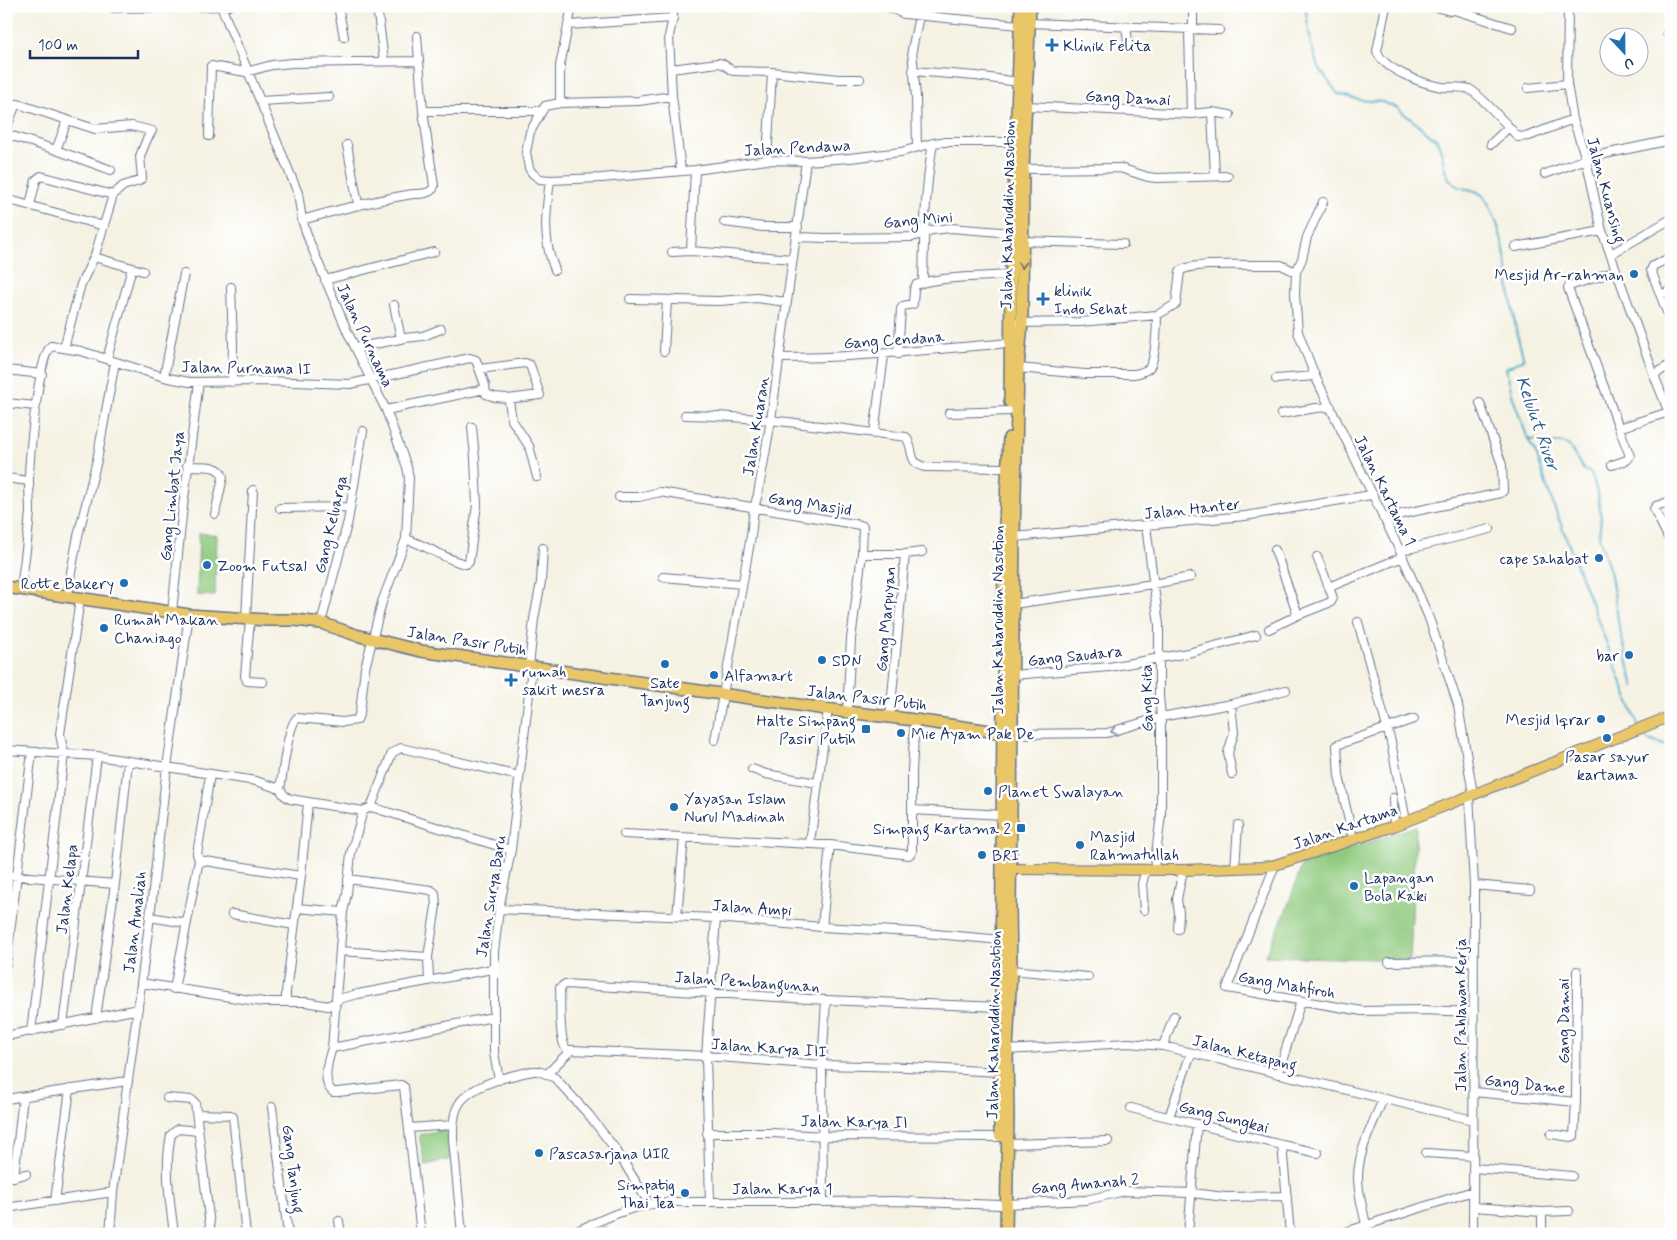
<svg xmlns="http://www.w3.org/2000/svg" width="1677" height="1240" font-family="Mynerve,sans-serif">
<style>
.green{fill:#90ca7f;stroke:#567c6e}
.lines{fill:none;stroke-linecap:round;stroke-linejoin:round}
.stream{stroke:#48aac7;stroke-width:2}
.minor-casing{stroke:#67738d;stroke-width:10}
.major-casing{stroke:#67738d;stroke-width:12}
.highway-casing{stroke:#67738d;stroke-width:14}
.minor{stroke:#fff;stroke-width:8}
.major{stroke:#e9c769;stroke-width:10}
.highway{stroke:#e9c769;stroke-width:11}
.oneway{stroke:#787363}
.oneway2{stroke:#8d97ae}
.poi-dot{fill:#1f6fb2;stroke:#fff;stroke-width:2}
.labels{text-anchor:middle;stroke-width:5;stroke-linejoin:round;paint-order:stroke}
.poi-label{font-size:16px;fill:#1b2f5e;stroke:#fff;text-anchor:start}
.street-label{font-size:16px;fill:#1b2f5e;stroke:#fff}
.water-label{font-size:18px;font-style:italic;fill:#2d6088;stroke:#fff}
</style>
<rect width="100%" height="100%" fill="#fff"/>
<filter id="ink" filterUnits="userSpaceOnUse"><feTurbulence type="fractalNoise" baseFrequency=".02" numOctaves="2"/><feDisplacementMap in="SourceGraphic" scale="10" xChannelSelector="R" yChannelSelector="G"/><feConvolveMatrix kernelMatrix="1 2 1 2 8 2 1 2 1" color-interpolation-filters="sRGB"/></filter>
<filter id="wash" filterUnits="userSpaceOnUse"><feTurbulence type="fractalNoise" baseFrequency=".0096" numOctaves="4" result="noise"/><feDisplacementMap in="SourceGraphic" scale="20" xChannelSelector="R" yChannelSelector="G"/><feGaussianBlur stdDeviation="1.12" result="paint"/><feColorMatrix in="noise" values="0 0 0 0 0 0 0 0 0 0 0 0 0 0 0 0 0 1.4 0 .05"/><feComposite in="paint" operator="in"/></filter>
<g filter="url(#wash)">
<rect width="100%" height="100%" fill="#f5f2e3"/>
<!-- green -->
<path class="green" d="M199,533L217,535L215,596L197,595Z
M1416,826L1410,960L1265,956L1287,908L1302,865Z
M446,1129L452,1159L425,1165L419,1135Z
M606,1225L610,1234H584Z"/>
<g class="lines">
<!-- stream -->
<path class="stream" d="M1305,6L1311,44L1318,67L1338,94L1360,100L1382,102L1397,108L1436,139C1446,154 1440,172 1454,184C1465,193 1479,184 1489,205C1509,244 1507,287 1516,329C1518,339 1521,349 1524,359L1506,368L1513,398L1528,439L1537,456L1549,493L1638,725
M1528,439L1547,443H1562L1569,446L1583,469L1591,473L1598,495L1601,518L1599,536L1611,575L1619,626L1634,687
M1640,732L1648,740L1671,747"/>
</g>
</g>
<g filter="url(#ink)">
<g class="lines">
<!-- minor casing -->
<g class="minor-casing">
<path id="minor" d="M111,6L114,8L229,6
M221,6L298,193L302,220L310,243L348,333L386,410L407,467L409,478L406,539L382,602L365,668L360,712L357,720L343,722L297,718C287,727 283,774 280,789
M338,6L344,37
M377,6L384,61
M673,6V18L669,36L672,96L639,101L560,103L545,106L530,132L526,152L529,168L532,173L540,179L550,180L601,178L695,170L767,160L806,161L850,158L901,152L933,143L941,142H1015
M886,6L904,14L1019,25
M1386,6L1377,51C1383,70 1424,84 1442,87C1451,88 1460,86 1469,89C1478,93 1510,128 1518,137L1529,136L1573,119
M1432,6L1450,11L1458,7
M1568,6L1567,84L1573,119L1586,159L1602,231L1654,375L1671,418
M1454,10L1512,28
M1029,23L1219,30
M568,25L673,18
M1126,27L1129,48
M1189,30L1191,114
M1193,30V6
M1667,33L1671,35
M671,69L718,63L723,64L733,71L772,72L838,79H860
M913,71L976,76L1018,82
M1528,88L1567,84
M672,96L681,171
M261,101L329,97
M560,103V66L572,6
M1026,106L1191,114L1212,112L1230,115
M423,111H541
M1212,112L1215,176
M67,121L56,150L111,170
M6,129L16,104H18L95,129L132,126L152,131L147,139L140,156L142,178L139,181L123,186L113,195
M6,134L56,150
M209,136L211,66L246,72L272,65L292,63L419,61
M1491,144L1509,127
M347,145L358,204
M917,147L916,97L912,50L919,16
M767,160L772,72
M1023,169L1120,168L1148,177L1156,178L1228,176
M1545,174L1595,156L1671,140
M550,180C546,211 542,240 555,270
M13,201L104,226
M1323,202L1307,237L1302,259L1296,272L1295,294L1298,332L1315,376L1400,551L1429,618L1458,705L1473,794
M30,205L36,180L41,176L113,195L95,255L81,284L64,348
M302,220C337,210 372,201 407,195C417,193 426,196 433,189L434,186L423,111L417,36
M724,222L763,227H798
M797,237L825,238L912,237L932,230L951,228L1013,233
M1021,241L1123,244
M1515,247L1602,231
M691,251L695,170
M672,252L691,251L793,259
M1611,254L1671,219
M94,257L143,271
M1671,257L1653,266L1651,270L1671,323
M1616,271L1569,286L1568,288L1619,428L1669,412
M325,280L434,252
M923,282C924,235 925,189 933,143
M231,287L233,344L232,382
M1661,295L1671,290
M630,299L719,301L757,298L786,302
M394,305L401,339
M1018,323L1080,322L1157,315L1176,304L1180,271C1194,261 1256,266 1275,265H1281L1296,272
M355,348L405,338L423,336L441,329
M664,351L667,300
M898,354L901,309L903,306L913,304L914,289L916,285C938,276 985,277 1011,275
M779,358C857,358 934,349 1011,343
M107,359L132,268
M1018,368L1085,374H1134C1140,373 1145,372 1149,368C1156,360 1157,326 1157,315
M480,369L525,363L530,365L540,395L508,399
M6,370L42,374
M1654,375L1671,364
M164,377L184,274
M1276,379L1315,376
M6,403L36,406
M386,410L485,389
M949,413L1010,411
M1281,414L1316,408L1331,407
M685,415C759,416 833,428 906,437C915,450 907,464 926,467L1007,468
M874,434L884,355
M1612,465L1627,460L1630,456L1619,428
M187,466C199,467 220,463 223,477L215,514
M6,478L29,481
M619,497H639L660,492L860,525L863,526L862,554L851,639L847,712
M1671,501L1656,506L1654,509L1668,537L1671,540
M280,508L350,507
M1383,518L1501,493L1503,491L1502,465L1480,403
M1146,526L1159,625V696L1161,717V815L1154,869
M1014,537L1245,516L1371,495
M406,539C426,545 448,561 466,564L469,562L477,505L475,458L472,427
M1275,550L1298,615
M1400,551L1490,529
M862,554H905L922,552
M1317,557L1329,587
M663,577L742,584
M21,589C24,564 28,538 30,512C30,502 29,492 29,482C29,461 38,356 51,346L81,351L164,377L189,382L266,381L350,384L470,358L476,360L485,385L486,394L495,397L506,398L509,401L512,420L529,446L537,477
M68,596L71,572L78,536L97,460L115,362
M1013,604L1153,584L1191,577
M172,612L183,506L199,382
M246,619L253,490
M250,619L245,676L247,681L263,682
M1358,622L1391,742L1406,821
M321,623L348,521L363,431
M1269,629L1298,615L1331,602L1333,598L1329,587L1403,557
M529,666L534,619L541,582L543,548
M1013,675L1109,667L1188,653L1256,635
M1231,704L1234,733L1228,753L1232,774
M890,717L905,554
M1013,734L1107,733L1161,717L1231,704L1286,690
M715,740L751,536L754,508L758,494L771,420L806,161
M6,750L97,756L256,781L280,789L284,795L290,799L363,811
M752,769L766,774L817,783
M1469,795L1474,885L1473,1234
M1393,798L1394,826
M371,807L511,850
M912,810L1004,815
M624,834L830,845L909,855L912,852V771L915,720
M1353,839L1339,776L1337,745L1414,719
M810,843L828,709
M199,860L197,854L210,775
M1275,865L1227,988L1362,1011L1422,1010L1474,1012
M1235,868L1238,825
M6,875L115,884
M348,879L431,890L435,893L436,906L428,957L429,981
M1474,885L1530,890
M297,908L343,912
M499,909L716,918L822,927L913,932L1002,940
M1144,910L1142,884L1146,869
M232,914L294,925
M677,916L684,838
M150,917L186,923
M822,927L830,845
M1178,929L1179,913L1177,899L1183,870
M340,951L428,957
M1389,962L1474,961
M6,965L32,752
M1011,970L1088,977
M141,983L263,1002H306L328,1006L342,998L358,994L492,969
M174,989L199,860L301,876
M286,1002V992L301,876L308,802
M96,1018L115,884L128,762
M63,1025L97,756
M31,1032L64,754L60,734L80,599
M6,1036L138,1009
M1163,1046L1174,1016
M332,1048L493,1017
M571,1050H567C558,1041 561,1002 560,988L565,984L826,1000L1001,1007
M1007,1050L1129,1043L1163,1046L1473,1120
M547,1074L571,1050L706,1056L822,1065L907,1067L999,1072
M1278,1074L1301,1001
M499,1080L494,1053V952L499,909L511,850L532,667
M1474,1092L1576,1102L1574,1136L1571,1137L1551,1134
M167,1098L192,1100L195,1103L211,1234
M6,1099L127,1081
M1576,1102L1577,971
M272,1107L288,1234
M1131,1108L1282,1145L1290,1234
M197,1114L231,1115L233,1117L246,1234
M1169,1117L1191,1053
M409,1128L453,1125
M707,1133H772L824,1136L1000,1137
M1007,1144L1108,1141
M1282,1145L1318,1153
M1426,1153L1473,1156
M1473,1168L1572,1176
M14,1177L23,1097
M6,1178L26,1174
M55,1201L70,1089
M710,1202L706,1056L716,918
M823,1202L822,1065L826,1000
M1007,1204L1086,1200L1125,1191L1192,1193L1225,1197L1287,1196
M1474,1207L1542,1212L1569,1211
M6,1208L113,1192
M1542,1212V1234
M339,1221L341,1234
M1366,1225C1363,1210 1358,1193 1358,1178C1358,1151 1373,1124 1383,1099
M84,1234L110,1230
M110,1234L113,1192L150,917L167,767L189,615
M174,1234C170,1201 164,1168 171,1135L178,1129L198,1131
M421,1234L404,1087L401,1085L338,1092H333C321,1083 328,1060 332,1048L343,912L347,894L351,853L363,811L371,807L392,753L401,748L519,776
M462,1234L453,1139C453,1127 453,1114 459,1104C471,1084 512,1075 533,1071H539L555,1078L589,1115L616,1150L649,1203
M570,1234C606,1218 631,1204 671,1202H823L894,1201L1000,1205
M1188,1234L1197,1124
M1339,1234L1473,1191"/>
</g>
<!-- major casing -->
<g class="major-casing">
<path id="major" d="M1010,869L1183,870L1262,867L1275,865L1394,826L1671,716"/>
</g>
<!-- highway casing -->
<g class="highway-casing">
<path id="highway" d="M1010,402L1011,275L1021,6
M6,587L189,615L267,620H295L321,623L356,635L421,651L847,712L915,720L1011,734
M1001,1015L1004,544L1009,438
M1000,1043V1135
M1006,1234L1008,1115L1007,1050L1011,970L1010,907L1014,537L1018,368L1022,323L1023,169L1030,6"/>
</g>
<!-- minor -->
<use href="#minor" class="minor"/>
<!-- major -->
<use href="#major" class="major"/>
<!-- highway -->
<use href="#highway" class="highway"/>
</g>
<!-- one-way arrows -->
<defs><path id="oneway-chevron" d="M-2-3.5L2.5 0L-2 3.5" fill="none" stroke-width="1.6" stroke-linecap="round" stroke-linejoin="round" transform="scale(1.25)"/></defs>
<use class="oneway" href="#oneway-chevron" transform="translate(1022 265) rotate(90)"/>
<use class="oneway2" href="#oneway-chevron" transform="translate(1114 731) rotate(165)"/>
</g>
<!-- markers -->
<g class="poi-dot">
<path d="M1049.5 37.5h5v5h5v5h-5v5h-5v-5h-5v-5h5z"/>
<circle cx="1634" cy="274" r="5"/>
<path d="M1040.5 291.5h5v5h5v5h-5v5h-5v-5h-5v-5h5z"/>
<circle cx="1599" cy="558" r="5"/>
<circle cx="207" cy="565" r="5"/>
<circle cx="124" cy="583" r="5"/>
<circle cx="104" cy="628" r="5"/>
<circle cx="1629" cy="655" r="5"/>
<circle cx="822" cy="660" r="5"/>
<circle cx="665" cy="664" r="5"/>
<circle cx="714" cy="675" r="5"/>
<path d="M508.5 672.5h5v5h5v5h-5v5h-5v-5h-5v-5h5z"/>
<circle cx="1601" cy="719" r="5"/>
<rect x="861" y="724" width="10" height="10" rx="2.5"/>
<circle cx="901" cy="733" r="5"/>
<circle cx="1607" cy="738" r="5"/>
<circle cx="988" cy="791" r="5"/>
<circle cx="674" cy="807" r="5"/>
<rect x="1016" y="823" width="10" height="10" rx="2.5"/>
<circle cx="1080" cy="845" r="5"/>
<circle cx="982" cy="855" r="5"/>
<circle cx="1354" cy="886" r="5"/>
<circle cx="539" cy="1153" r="5"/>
<circle cx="685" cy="1193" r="5"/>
</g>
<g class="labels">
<!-- poi labels -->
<g class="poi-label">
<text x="1063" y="51">Klinik Felita</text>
<text x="1624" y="280" text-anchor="end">Mesjid Ar-rahman</text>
<text x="1054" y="296">klinik<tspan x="1054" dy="18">Indo Sehat</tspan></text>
<text x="1589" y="564" text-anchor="end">cape sahabat</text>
<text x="217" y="571">Zoom Futsal</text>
<text x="114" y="589" text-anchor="end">Rotte Bakery</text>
<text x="114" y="625">Rumah Makan<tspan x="114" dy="18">Chaniago</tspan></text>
<text x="1619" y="661" text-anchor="end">bar</text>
<text x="832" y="666">SDN</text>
<text x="522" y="677">rumah<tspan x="522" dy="18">sakit mesra</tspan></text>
<text x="724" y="681">Alfamart</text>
<text x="665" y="688" text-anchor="middle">Sate<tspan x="665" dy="18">Tanjung</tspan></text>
<text x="1591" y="725" text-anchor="end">Mesjid Iqrar</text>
<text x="856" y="726" text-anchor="end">Halte Simpang<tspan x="856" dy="18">Pasir Putih</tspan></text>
<text x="911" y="739">Mie Ayam Pak De</text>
<text x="1607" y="762" text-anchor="middle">Pasar sayur<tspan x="1607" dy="18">kartama</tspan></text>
<text x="998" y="797">Planet Swalayan</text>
<text x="684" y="804">Yayasan Islam<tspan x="684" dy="18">Nurul Madinah</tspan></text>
<text x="1011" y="834" text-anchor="end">Simpang Kartama 2</text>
<text x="1090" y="842">Masjid<tspan x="1090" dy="18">Rahmatullah</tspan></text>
<text x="992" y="861">BRI</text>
<text x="1364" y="883">Lapangan<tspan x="1364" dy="18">Bola Kaki</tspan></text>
<text x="549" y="1159">Pascasarjana UIR</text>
<text x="675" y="1190" text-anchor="end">Simpatig<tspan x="675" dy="18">Thai Tea</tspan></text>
</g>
<!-- street labels -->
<g class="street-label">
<text transform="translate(1128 97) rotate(3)" y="6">Gang Damai</text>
<text transform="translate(797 147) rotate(-3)" y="6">Jalan Pendawa</text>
<text transform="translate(1607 190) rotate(75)" y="6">Jalan Kuansing</text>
<text transform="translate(1007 215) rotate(-89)" y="6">Jalan Kaharuddin Nasution</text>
<text transform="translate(918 219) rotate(-5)" y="6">Gang Mini</text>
<text transform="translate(366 335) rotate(65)" y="6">Jalan Purnama</text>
<text transform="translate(894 339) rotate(-4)" y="6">Gang Cendana</text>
<text transform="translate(246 367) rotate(1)" y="6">Jalan Purnama II</text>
<text transform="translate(755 426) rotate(-81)" y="6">Jalan Kuaran</text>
<text transform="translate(1386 490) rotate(64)" y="6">Jalan Kartama 1</text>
<text transform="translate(171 496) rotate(-84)" y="6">Gang Limbat Jaya</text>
<text transform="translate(810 503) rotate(9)" y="6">Gang Masjid</text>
<text transform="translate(1192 508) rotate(-6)" y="6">Jalan Hanter</text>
<text transform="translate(330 524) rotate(-77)" y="6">Gang Keluarga</text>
<text transform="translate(885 619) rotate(-85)" y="6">Gang Marpuyan</text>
<text transform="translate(997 620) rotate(-90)" y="6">Jalan Kaharuddin Nasution</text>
<text transform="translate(467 640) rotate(9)" y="6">Jalan Pasir Putih</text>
<text transform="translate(1075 655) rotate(-6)" y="6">Gang Saudara</text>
<text transform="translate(867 697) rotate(7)" y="6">Jalan Pasir Putih</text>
<text transform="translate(1146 698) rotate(-91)" y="6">Gang Kita</text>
<text transform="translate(1345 826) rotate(-19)" y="6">Jalan Kartama</text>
<text transform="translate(66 889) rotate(-83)" y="6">Jalan Kelapa</text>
<text transform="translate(490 896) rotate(-81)" y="6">Jalan Surya Baru</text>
<text transform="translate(752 907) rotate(4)" y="6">Jalan Ampi</text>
<text transform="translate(134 922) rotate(-83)" y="6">Jalan Amaliah</text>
<text transform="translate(747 981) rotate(4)" y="6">Jalan Pembangunan</text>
<text transform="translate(1287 984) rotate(10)" y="6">Gang Mahfiroh</text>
<text transform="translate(1460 1015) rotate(-90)" y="6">Jalan Pahlawan Kerja</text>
<text transform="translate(1563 1021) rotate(-90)" y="6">Gang Damai</text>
<text transform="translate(993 1025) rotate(-89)" y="6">Jalan Kaharuddin Nasution</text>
<text transform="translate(769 1047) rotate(4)" y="6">Jalan Karya III</text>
<text transform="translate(1245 1052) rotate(14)" y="6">Jalan Ketapang</text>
<text transform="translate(1525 1083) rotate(6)" y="6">Gang Dame</text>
<text transform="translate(1224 1116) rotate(14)" y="6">Gang Sungkai</text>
<text transform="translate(854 1121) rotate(1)" y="6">Jalan Karya II</text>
<text transform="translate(294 1169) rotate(83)" y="6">Gang Tanjung</text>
<text transform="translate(1085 1183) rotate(-5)" y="6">Gang Amanah 2</text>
<text x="782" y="1194">Jalan Karya 1</text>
</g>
<!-- water labels -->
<g class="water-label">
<text transform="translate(1538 423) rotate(71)" y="6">Kelulut River</text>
</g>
</g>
<!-- margin -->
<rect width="1677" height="1240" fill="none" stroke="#fff" stroke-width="25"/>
<!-- north arrow -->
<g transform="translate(1624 52) rotate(158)"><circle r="24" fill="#ffffff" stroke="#a4acbf"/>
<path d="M0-4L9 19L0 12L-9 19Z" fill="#1f6fb2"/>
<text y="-8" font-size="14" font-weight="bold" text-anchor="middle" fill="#1b2f5e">U</text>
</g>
<!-- scale -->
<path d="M30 50v8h108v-8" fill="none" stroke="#1b2f5e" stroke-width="2.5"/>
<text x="38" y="50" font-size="15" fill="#1b2f5e" stroke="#ffffff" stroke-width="4" paint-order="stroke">100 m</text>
</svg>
